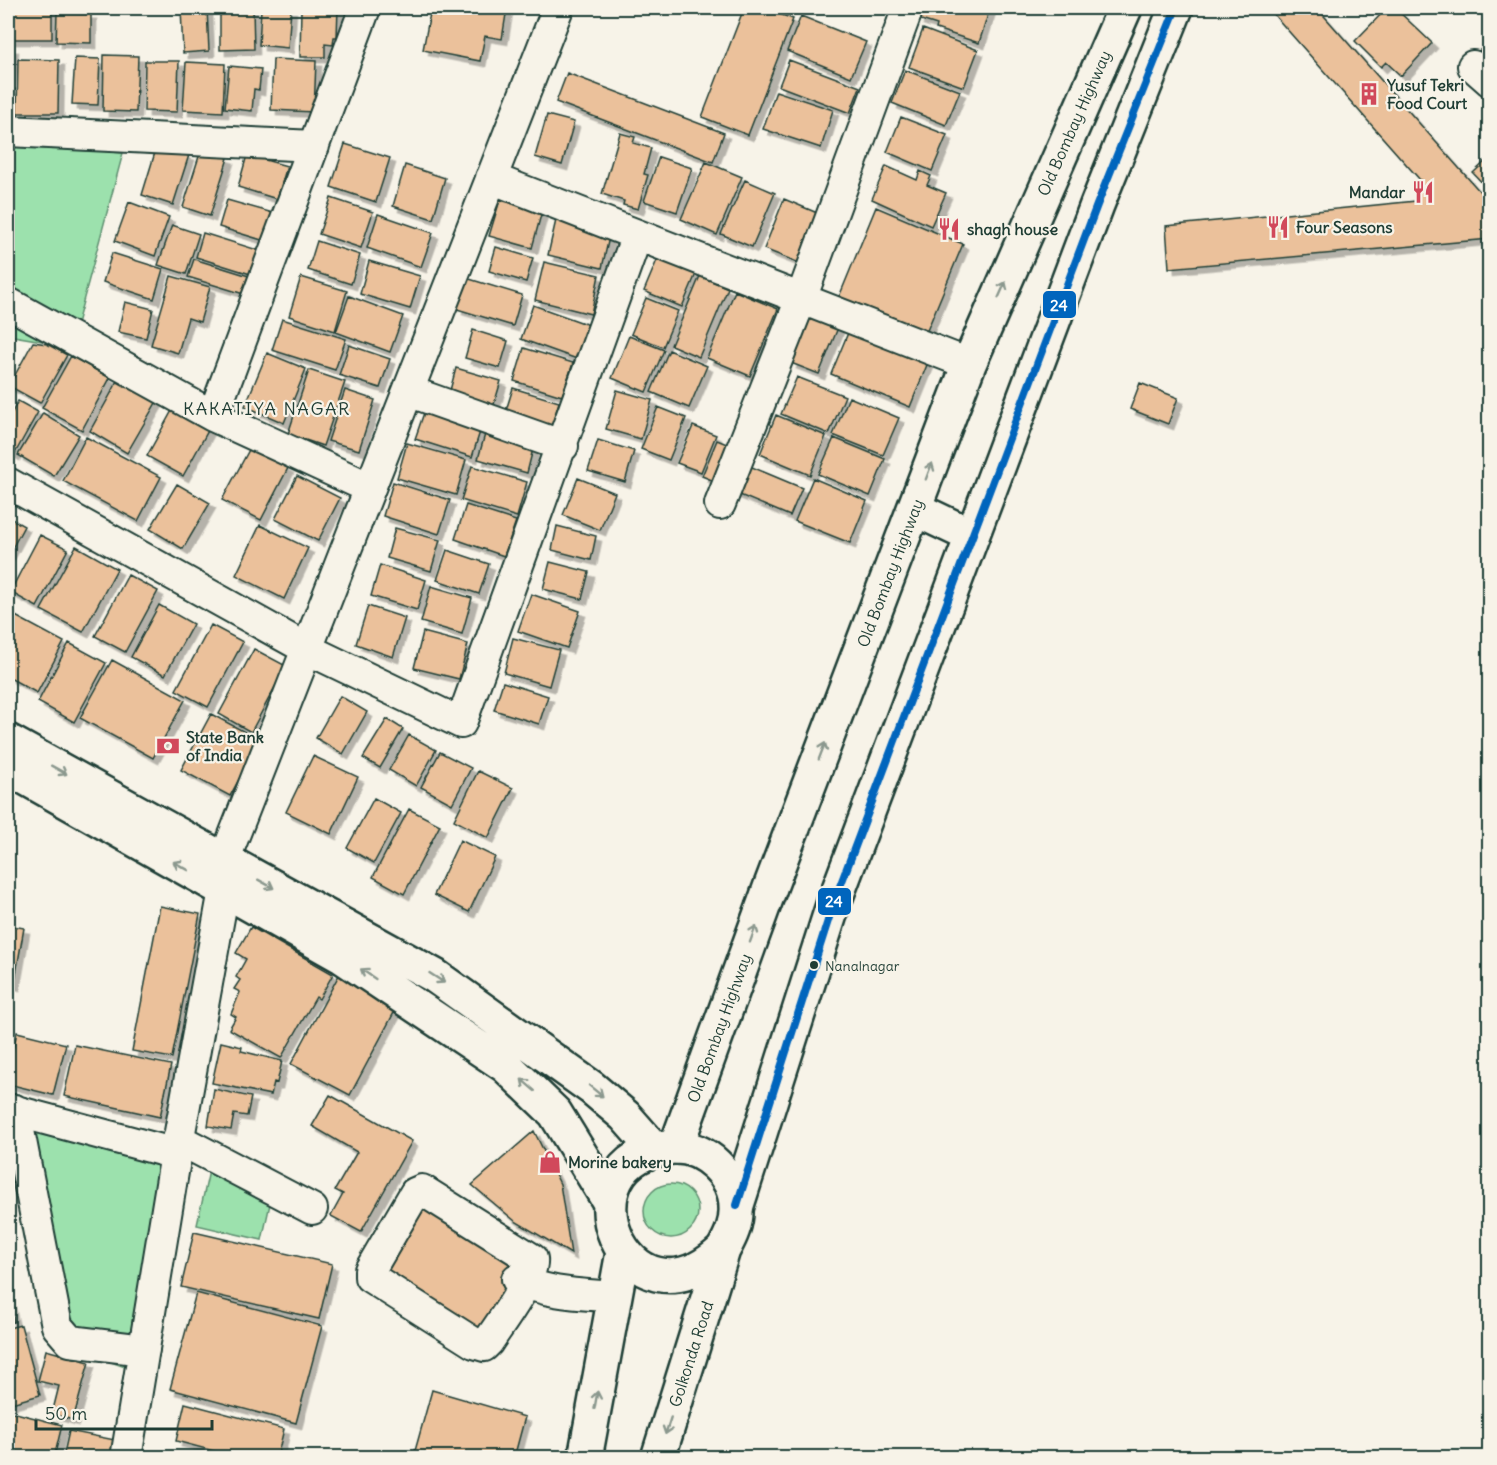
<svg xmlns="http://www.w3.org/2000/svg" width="1497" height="1465" font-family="Delius,sans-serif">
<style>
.green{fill:#9ce1ad;stroke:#5e8f70;stroke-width:1.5}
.building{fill:#ebc19b;stroke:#1f3d34;stroke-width:1.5;filter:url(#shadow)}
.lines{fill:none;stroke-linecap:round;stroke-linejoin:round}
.minor-casing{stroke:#1f3d34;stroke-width:34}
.major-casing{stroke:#1f3d34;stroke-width:38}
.highway-casing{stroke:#1f3d34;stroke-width:38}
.minor{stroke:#f7f3e8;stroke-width:30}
.major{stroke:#f7f3e8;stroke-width:33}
.highway{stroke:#f7f3e8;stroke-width:33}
.bus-1-casing{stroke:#f7f3e8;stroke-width:12}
.bus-1{stroke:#0065bd;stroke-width:8}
.oneway{stroke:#8b988e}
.bus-dot{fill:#1f3d34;stroke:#f7f3e8;stroke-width:2}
.labels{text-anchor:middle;stroke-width:4.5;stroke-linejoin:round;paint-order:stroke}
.bus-label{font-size:14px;fill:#1f3d34;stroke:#f7f3e8;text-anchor:start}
.poi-label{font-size:16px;font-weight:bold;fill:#1f3d34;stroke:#f7f3e8;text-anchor:start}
.street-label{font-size:16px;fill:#1f3d34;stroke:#f7f3e8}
.neighbourhood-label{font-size:18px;letter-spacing:1.5px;fill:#1f3d34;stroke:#f7f3e8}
.line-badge{stroke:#f7f3e8;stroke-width:2}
.badge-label{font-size:16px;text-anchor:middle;font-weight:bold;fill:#fff}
</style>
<defs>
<filter id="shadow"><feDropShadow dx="5.5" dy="5.5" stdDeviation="0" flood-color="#0004"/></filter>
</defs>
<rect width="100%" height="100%" fill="#f7f3e8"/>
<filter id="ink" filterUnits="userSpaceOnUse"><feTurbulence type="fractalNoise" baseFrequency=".0167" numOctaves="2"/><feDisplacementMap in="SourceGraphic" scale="12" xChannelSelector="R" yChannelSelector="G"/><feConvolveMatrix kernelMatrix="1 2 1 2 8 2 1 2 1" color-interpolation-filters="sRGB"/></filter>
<g filter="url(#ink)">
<!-- green -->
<path class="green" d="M8,142L123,153L71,346L8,335Z
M21,1123L168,1159L131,1369L70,1348Z
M211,1162L272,1195L262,1240L197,1225Z
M644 1211a27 27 0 1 1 54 0a27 27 0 1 1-54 0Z"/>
<!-- building -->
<path class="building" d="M11,8H52V39H10Z
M181,8H207L209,51L183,53Z
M220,8H253L254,49L220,50Z
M261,8H291L288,48L259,45Z
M301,8H338L337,37H334L333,45L325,44V57H300Z
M431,8H507L502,39L485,36L480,61L423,50Z
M744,8H763L793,19L748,135L702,117Z
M921,8H990L979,43L936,29L937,25L918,19Z
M1268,8H1317L1490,203V239L1169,268L1166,226L1416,201L1421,181Z
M1387,8H1395L1432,43L1401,76L1386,62L1381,67L1355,41Z
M57,13L91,14V43L56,42Z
M801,16L866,42L851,77L787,51Z
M923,29L978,50L964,87L909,67Z
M1490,40V67L1476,54Z
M8,47H13L9,88L15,89L13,107L8,106Z
M104,55L138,56L136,112L103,111Z
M75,58L100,59L98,105L72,104Z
M18,59L59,60L58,113H17Z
M273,59L316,61L314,112L271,110Z
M789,60L860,87L850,113L779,86Z
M145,61H179L177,112L144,111Z
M186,62L225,64L223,112L183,110Z
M229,66L261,69L259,90L254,89L252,111L225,108Z
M905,70L960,91L946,125L892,103Z
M567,73L724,133L713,162L556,102Z
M776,91L833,110L821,148L763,129Z
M547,115L574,122L562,165L535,157Z
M901,117L947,135L932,171L887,152Z
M620,133L635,137L633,143L651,148L644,174L648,175L638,209L623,205L624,201L602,194Z
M345,144L390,158L376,202L331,187Z
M157,146L189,155L173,205L142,195Z
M201,150L228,158L210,216L183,207Z
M247,155L287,166L277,199L238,187Z
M659,157L692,168L677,212L644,201Z
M1490,157V191L1473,173Z
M706,162L742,177L717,235L681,219Z
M405,165L445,178L433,219L393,206Z
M886,166L917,180L920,171L931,176L927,185L946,193L931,226L872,199Z
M745,180L775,193L752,247L721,234Z
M331,198L373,212L361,248L319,234Z
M784,199L822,215L802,264L764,249Z
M227,200L273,213L265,241L219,227Z
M500,200L542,211L532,248L489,236Z
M129,202L169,217L155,256L115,241Z
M876,207L963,244L926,333L839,297Z
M378,214L433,233L421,267L367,248Z
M556,220L610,233L602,268L548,255Z
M172,225L199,234L186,274L158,265Z
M203,233L264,252L257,276L196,257Z
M317,241L360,255L351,284L308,270Z
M496,247L533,258L526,282L489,271Z
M112,253L163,269L154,299L103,282Z
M660,253L698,269L682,307L644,291Z
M194,259L252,277L247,295L188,277Z
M369,261L420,276L410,309L360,294Z
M544,262L599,275L591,314L535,300Z
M171,276L210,287L200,322L188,318L178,353L151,345Z
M700,276L728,288L699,357L671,345Z
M301,277L347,291L335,331L289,316Z
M466,278L522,295L513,326L457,309Z
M735,291L778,309L750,376L707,358Z
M349,296L403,316L390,352L336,332Z
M646,298L678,311L663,347L631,334Z
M125,302L153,309L146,338L118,332Z
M533,305L589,325L577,359L521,339Z
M812,311L840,323L819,374L791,363Z
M282,319L346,339L335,370L272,350Z
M850,328L929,360L910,407L831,374Z
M473,330L508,341L500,368L465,358Z
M629,336L664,350L646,392L612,378Z
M33,342L47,344L67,355L40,403L9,386Z
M349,345L390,359L380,388L339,375Z
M524,348L573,363L562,396L514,381Z
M669,350L707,366L689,408L651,392Z
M267,353L306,369L284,423L245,406Z
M71,356L110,378L82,430L42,408Z
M456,368L501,381L492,411L448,398Z
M309,370L345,382L323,446L288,434Z
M797,377L845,396L829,434L781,414Z
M119,379L157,401L127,453L90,431Z
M1140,383L1178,398L1168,424L1130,409Z
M513,388L559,402L549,435L503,420Z
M345,390L375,400L359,450L328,441Z
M617,390L652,400L641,439L606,429Z
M849,397L899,418L883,455L833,435Z
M18,401L38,412L14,455L8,451V420Z
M427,404L483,422L472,457L415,439Z
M174,407L210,427L183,476L147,456Z
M658,407L686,418L669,460L641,449Z
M43,413L79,435L54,476L18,455Z
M776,415L826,436L810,475L760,454Z
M693,426L716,435L701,472L677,463Z
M487,427L535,441L527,473L478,459Z
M86,437L161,477L138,521L63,481Z
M834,438L885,459L870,496L818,474Z
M598,440L634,451L625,482L588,471Z
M717,440L739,449L724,485L702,476Z
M407,443L466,460L456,495L397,478Z
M250,448L288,468L261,520L222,500Z
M740,462L802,488L790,516L728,490Z
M472,466L527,482L517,517L461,500Z
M297,476L340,498L318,541L275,519Z
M578,478L615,493L600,530L563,515Z
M813,478L867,501L850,543L795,521Z
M393,482L450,500L439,534L383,516Z
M177,484L210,503L183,549L150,529Z
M466,505L516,521L504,556L455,539Z
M8,517L24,526L8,556Z
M260,525L308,548L284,599L236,575Z
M557,526L596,536L591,560L552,550Z
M395,528L440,540L431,571L387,558Z
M40,535L68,549L37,607L10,592Z
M76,546L117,569L83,632L41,610Z
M447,550L489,564L479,594L437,580Z
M550,562L589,572L582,599L543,589Z
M380,565L426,580L417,610L371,596Z
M128,575L158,591L125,652L95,636Z
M431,586L472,598L462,634L421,622Z
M531,594L580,611L567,648L518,631Z
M159,605L193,624L165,675L131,657Z
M368,606L405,618L393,657L356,644Z
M8,612L64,642L37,693L8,677Z
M211,625L243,642L208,707L176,690Z
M423,632L468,644L459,679L414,668Z
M513,638L559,650L549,686L504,673Z
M69,643L106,663L74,722L38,702Z
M254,649L286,666L251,732L219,714Z
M112,660L185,700L153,758L80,718Z
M503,682L548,696L539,724L494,710Z
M340,696L367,712L343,754L316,738Z
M211,714L260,740L230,796L181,770Z
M387,719L403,729L380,768L363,758Z
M409,735L436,750L416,786L389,770Z
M440,752L471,768L452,804L421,787Z
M313,756L358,777L331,834L286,812Z
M478,771L513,788L488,838L454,820Z
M374,798L401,813L374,863L347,848Z
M409,809L440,825L404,894L373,877Z
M460,840L495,857L469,912L434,895Z
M160,906L200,914L172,1058L132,1051Z
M8,925L24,928L14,985L8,983Z
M251,927L333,974L319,999L316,997L281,1058L229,1029L236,1017L231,1014L240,992L234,989L240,980L236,977L246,959L236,953Z
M339,975L397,1007L350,1095L291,1064Z
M17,1032L66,1044L53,1095L8,1084V1071Z
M221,1042L242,1047L241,1051L282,1061L277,1083L274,1082L271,1095L212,1083Z
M75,1045L171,1065L160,1117L64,1096Z
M214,1089L251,1097L247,1116L234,1114L231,1130L208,1126Z
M330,1095L412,1141L361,1232L331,1216L343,1194L335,1190L357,1152L312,1126Z
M534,1131L560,1184L571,1254L515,1221L472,1185Z
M426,1204L520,1264L477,1335L377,1274Z
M194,1232L332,1264L319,1319L181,1287Z
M8,1293L14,1322L8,1323Z
M196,1293L322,1326L296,1423L170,1389Z
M21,1325L40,1395L8,1404V1328Z
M46,1350L89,1362L73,1420L52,1414L59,1386L38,1381Z
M432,1390L525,1417L514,1458H413Z
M185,1403L284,1429L277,1458H240L176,1441Z
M8,1411L62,1425L54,1458H8Z
M69,1431L115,1440L111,1458H63Z"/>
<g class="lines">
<!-- minor casing -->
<g class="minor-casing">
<path id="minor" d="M1473,66L1490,81
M8,131L314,146
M491,178L969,364
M8,303L213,416L370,488
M408,391L563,446
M213,416L365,8
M8,483L307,649L461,723L637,235
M720,504L801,299L908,8
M224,861L558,8
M8,1109L176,1154
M15,1110L57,1326L70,1341L144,1350
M178,1139L312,1209
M422,1190L532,1259C535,1278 499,1325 488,1342L484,1346L474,1343L370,1277V1270L415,1193Z
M517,1279C547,1294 582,1294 615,1297
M126,1458L176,1154L224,890"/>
</g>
<!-- major casing -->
<g class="major-casing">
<path id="major" d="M915,509L972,536
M676,1147L771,885L969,364L1125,8
M737,1205L833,905L1097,205L1176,8"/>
</g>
<!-- highway casing -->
<g class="highway-casing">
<path id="highway" d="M8,741L435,976L592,1088L625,1116L654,1149
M8,768L343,957L506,1066L555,1113L609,1201
M585,1458L623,1252
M658,1458L723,1250C731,1236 737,1223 736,1207C736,1176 704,1145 673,1147C552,1157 625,1342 723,1250"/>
</g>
<!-- minor -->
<use href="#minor" class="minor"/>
<!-- major -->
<use href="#major" class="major"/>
<!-- highway -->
<use href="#highway" class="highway"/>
<!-- bus-1 casing -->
<g class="bus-1-casing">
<path id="bus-1" d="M737,1205L833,905L1097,205L1176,8"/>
</g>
<!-- bus-1 -->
<use href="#bus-1" class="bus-1"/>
</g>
<!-- one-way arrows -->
<defs><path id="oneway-shaft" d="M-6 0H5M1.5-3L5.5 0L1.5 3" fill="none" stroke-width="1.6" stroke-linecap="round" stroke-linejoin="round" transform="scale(1.5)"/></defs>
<g class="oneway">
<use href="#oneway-shaft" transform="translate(1002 290) rotate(-66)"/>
<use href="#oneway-shaft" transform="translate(929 471) rotate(-69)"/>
<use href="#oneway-shaft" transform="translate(822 751) rotate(-69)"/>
<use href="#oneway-shaft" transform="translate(59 770) rotate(29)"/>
<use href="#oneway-shaft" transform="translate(181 866) rotate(-151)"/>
<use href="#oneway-shaft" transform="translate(266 884) rotate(29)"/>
<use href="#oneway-shaft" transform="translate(753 934) rotate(-70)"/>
<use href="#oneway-shaft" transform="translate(368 974) rotate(-146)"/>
<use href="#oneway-shaft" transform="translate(437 978) rotate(33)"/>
<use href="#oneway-shaft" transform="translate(528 1085) rotate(-139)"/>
<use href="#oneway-shaft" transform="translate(596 1091) rotate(39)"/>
<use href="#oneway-shaft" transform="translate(596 1400) rotate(-80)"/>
<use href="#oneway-shaft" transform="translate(668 1426) rotate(108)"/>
</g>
</g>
<!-- icons -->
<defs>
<g id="building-bare" transform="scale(1.8)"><path d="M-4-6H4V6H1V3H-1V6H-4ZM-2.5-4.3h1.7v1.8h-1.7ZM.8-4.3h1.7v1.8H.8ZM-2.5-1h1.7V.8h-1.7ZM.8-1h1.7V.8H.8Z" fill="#d1495b" stroke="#f7f3e8" stroke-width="2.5" paint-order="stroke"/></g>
<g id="restaurant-bare" transform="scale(1.8)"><path d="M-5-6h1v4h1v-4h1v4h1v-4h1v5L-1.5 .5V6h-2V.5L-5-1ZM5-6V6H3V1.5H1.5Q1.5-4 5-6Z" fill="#d1495b" stroke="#f7f3e8" stroke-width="2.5" paint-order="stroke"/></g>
<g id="bank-bare" transform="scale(1.8)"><path d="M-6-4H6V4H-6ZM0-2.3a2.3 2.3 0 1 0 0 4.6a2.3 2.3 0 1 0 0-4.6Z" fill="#d1495b" stroke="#f7f3e8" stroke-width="2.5" paint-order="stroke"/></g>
<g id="shop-bare" transform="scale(1.8)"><path d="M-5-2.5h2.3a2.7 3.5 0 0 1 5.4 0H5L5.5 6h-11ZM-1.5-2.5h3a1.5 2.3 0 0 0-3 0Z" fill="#d1495b" stroke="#f7f3e8" stroke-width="2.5" paint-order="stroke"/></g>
</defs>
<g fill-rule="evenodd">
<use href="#building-bare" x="1369" y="94"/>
<use href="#restaurant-bare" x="1423" y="192"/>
<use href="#restaurant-bare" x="1278" y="227"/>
<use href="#restaurant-bare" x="949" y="229"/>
<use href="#bank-bare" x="168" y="746"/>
<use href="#shop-bare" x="550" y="1162"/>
</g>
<!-- markers -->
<circle class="bus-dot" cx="814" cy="965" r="5"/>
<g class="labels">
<!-- bus labels -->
<g class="bus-label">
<text x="825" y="971">Nanalnagar</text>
</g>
<!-- poi labels -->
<g class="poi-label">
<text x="1387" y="91">Yusuf Tekri<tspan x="1387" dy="18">Food Court</tspan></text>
<text x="1405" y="198" text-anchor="end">Mandar</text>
<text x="1296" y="233">Four Seasons</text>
<text x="967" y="235">shagh house</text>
<text x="186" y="743">State Bank<tspan x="186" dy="18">of India</tspan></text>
<text x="568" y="1168">Morine bakery</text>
</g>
<!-- street labels -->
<g class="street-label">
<text transform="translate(1074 123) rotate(-66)" y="6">Old Bombay Highway</text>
<text transform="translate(890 573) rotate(-69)" y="6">Old Bombay Highway</text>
<text transform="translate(719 1028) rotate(-70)" y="6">Old Bombay Highway</text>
<text transform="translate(691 1354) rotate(-72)" y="6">Golkonda Road</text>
</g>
<!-- neighbourhood labels -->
<g class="neighbourhood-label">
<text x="267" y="415">KAKATIYA NAGAR</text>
</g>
</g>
<g class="line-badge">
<rect x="1042" y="290" width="35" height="29" rx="6" fill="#0065bd"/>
<rect x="817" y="887" width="35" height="29" rx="6" fill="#0065bd"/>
</g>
<g class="badge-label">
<text x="1059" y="311">24</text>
<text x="834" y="907">24</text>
</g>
<!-- margin -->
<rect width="1497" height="1465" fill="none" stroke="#f7f3e8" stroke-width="30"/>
<rect x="15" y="15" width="1467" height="1435" fill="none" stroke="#1f3d34" stroke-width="2" filter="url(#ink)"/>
<!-- scale -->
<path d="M36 1420v9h176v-9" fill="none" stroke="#1f3d34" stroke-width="3"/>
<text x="45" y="1420" font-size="18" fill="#1f3d34" stroke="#f7f3e8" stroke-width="4.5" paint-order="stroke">50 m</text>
</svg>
